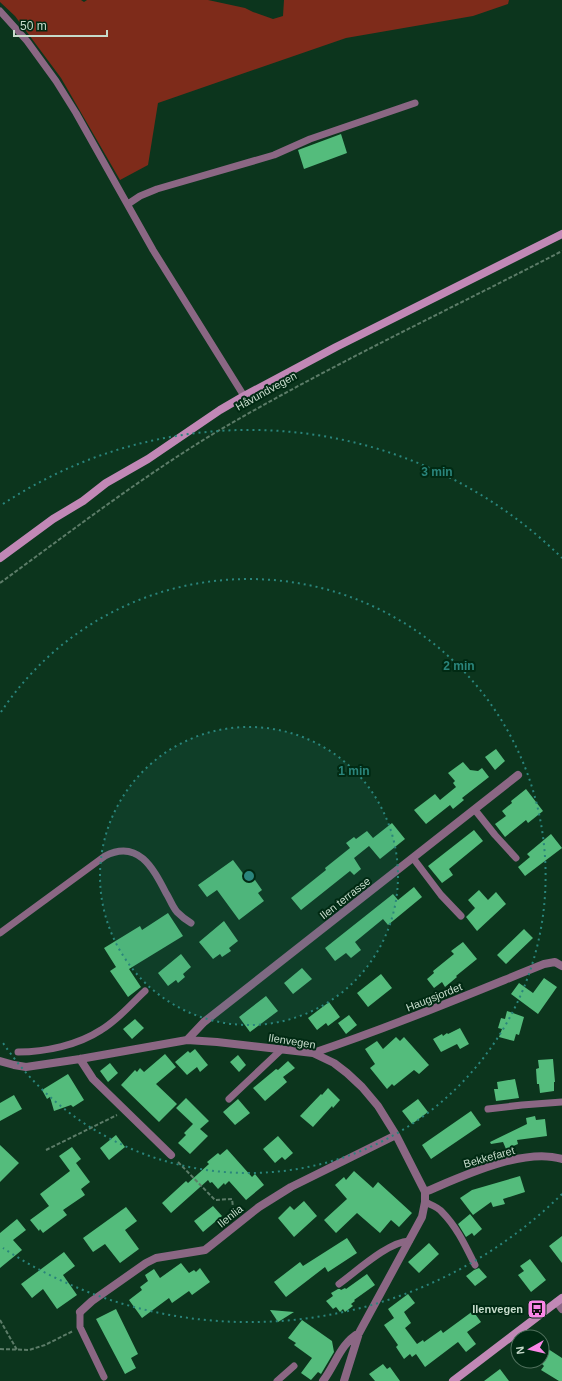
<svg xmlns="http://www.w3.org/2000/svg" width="562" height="1381" font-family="Helvetica,sans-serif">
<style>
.green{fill:#7e2b1a}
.building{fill:#54bc7c}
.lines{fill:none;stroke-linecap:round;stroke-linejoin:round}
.path{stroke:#5c7c68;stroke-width:2;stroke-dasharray:4 2;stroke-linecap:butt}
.lane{stroke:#8b6784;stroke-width:7}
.street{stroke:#8b6784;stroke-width:8}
.secondary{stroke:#c188b6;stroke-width:8}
.ring{fill:none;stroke:#2a857c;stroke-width:2;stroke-dasharray:2 4}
.labels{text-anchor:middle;stroke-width:4;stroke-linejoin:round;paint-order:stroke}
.street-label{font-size:11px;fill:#c6dbcb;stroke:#012a13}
.poi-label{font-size:11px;font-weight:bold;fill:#c6dbcb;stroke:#012a13;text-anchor:end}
.centre{fill:#2a857c;stroke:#012a13;stroke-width:2}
.ring-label{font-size:12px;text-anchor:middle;font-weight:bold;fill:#2a857c;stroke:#012a13;stroke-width:4;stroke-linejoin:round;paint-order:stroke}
</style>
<rect width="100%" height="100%" fill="#0c351d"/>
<!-- green -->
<path class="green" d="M0,0H81L84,2L87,0H208L245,8L253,12L273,19L283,16L284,0H509L508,4L473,16L346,38L158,103L148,165L120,180L61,78L15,16L0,2Z"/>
<!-- building -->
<path class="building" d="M341,134L347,153L304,169L298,150Z
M496,749L505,761L495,770L485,757Z
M463,762L470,770L478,771L482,768L489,777L462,798L464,800L453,809L450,805L426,824L414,810L435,794L440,800L456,787L453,783L455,781L448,773Z
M526,789L543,811L528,823L526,820L505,837L495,824L506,816L502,811L512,803L511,801Z
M392,823L405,839L380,859L369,846L354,858L361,869L354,875L350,871L301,910L291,898L326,870L325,868L350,848L346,843L354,837L356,839L367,831L373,838Z
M474,830L483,841L449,869L453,875L442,883L428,866Z
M551,834L562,848L525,876L518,867L530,857L527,854Z
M233,860L248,880L253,877L262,890L258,893L264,901L239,920L217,890L207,897L198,885Z
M414,887L422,897L388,925L383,919L355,942L361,950L351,958L346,953L335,961L325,948L393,894L398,900Z
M479,890L488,900L496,892L506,904L477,931L466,917L475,908L468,900Z
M168,913L183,936L129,969L141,987L128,997L110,971L116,967L104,948L140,926L142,930Z
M224,921L238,941L229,948L231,951L222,957L220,954L213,959L199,942Z
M524,929L533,938L506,964L497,955Z
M463,942L477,959L456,976L457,977L445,987L442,982L434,988L427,979L434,973L433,971L454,954L451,951Z
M181,954L191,967L183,974L185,977L178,983L176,980L168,986L158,973Z
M302,968L312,979L293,994L284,983Z
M381,974L392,988L368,1007L357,993Z
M544,978L557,987L538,1014L511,994L519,983L533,993Z
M266,996L278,1011L250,1032L239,1017Z
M329,1002L340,1017L328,1026L326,1023L317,1030L308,1018Z
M507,1011L524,1017L519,1035L516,1034L514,1041L499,1037L502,1029L498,1028L501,1018L505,1019Z
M349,1015L357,1025L346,1034L338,1023Z
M135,1019L144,1028L132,1039L123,1029Z
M460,1028L469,1044L460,1049L457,1044L441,1052L433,1039L442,1034L443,1036L447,1033L448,1034Z
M396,1037L400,1041L404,1037L429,1065L419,1074L414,1070L394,1086L392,1084L387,1089L370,1068L375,1064L365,1049L377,1041L383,1049Z
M195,1049L208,1065L200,1072L197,1067L187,1075L175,1062L188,1051L190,1053Z
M165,1054L176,1067L156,1084L177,1104L159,1122L121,1085L135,1070L137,1072L140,1068L144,1072Z
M238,1055L246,1065L239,1072L230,1062Z
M553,1059L555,1082H554V1091L540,1093L539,1084H537L536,1069L539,1068L538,1060Z
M288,1061L295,1068L283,1077L287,1082L265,1101L253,1088L276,1069L278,1070Z
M110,1063L118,1073L108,1082L100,1071Z
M68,1074L84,1100L73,1107L71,1105L54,1111L50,1097L47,1099L42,1090Z
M515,1079L519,1098L496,1101L494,1089H498L497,1082Z
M328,1088L340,1100L333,1108L332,1106L313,1127L300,1116L321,1094L322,1095Z
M14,1095L22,1109L0,1121V1103Z
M186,1098L209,1121L200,1129L208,1136L190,1154L178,1143L186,1135L184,1133L193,1124L176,1108Z
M238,1099L250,1113L235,1125L223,1112Z
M418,1099L428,1112L412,1124L402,1111Z
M471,1111L481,1125L431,1159L422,1145Z
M535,1116L536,1120L545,1119L547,1136L517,1140L518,1144L506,1149L503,1142L491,1144L490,1142L527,1124L526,1118Z
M116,1135L125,1147L109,1160L100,1148Z
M278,1136L293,1153L285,1160L282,1157L275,1163L263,1149Z
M0,1145L19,1163L0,1182Z
M72,1147L81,1159L76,1163L90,1182L81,1189L85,1195L63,1210L67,1215L43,1233L40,1229L39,1231L30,1220L49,1206L40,1194L70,1171L59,1156Z
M227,1149L252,1177L255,1174L264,1185L246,1200L229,1181L225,1185L224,1183L218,1189L212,1182L210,1183L208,1180L171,1213L162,1203L186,1181L188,1183L209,1164L207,1162L218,1153L220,1155Z
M354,1171L373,1188L378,1182L412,1213L399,1227L391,1220L380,1233L357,1213L336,1233L324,1220L347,1199L335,1185L344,1177L346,1180Z
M520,1176L525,1192L503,1199L505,1204L493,1207L491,1202L473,1215L460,1198L472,1190Z
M304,1201L317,1216L294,1237L278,1218L290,1206L294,1210Z
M213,1206L222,1216L203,1232L194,1221Z
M126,1207L137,1221L125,1230L139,1249L120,1263L105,1244L93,1252L83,1238Z
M470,1214L482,1229L474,1236L472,1233L466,1237L458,1224Z
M17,1219L26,1230L13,1240L22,1250L0,1268V1233Z
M562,1236V1263L549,1246Z
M347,1238L357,1253L328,1272L325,1267L286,1297L274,1282L300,1262L303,1266Z
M429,1243L439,1254L419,1273L408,1262Z
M64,1252L75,1266L63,1275L77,1295L57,1309L43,1289L32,1298L21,1284Z
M530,1259L546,1280L531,1292L518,1275L524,1271L520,1266Z
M181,1263L189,1273L194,1270L196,1272L200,1268L210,1282L192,1295L189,1291L172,1303L169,1298L142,1318L129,1300L142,1290L140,1287L148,1281L145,1275L154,1269L160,1278Z
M479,1268L487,1277L475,1286L466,1276L474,1270Z
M367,1274L375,1285L354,1300L355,1301L351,1304L353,1306L345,1312L343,1309L340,1312L336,1307L333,1309L326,1301L333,1296L331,1293L338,1289H340L341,1290L345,1288L346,1289Z
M408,1294L415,1303L404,1312L411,1323L405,1328L417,1344L423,1340L424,1342L441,1330L443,1333L473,1311L481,1322L467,1332L476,1344L466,1352L458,1342L425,1367L416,1354L412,1357L410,1354L404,1359L396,1347L398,1345L384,1325L394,1318L388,1309Z
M116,1309L138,1354L131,1358L136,1368L125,1374L96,1319Z
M270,1310L294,1312L278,1322Z
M302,1320L332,1341L334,1352L321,1374L318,1372L311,1380L301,1373L312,1358L294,1345L296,1343L288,1338Z
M542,1345L562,1358V1381H559L541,1370L544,1366L542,1364Z
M383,1364L387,1369L390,1367L400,1381H375L369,1374Z
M500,1369L509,1381H484Z"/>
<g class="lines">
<!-- path -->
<path class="path" d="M0,583C70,532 139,479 213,434C326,367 445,312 562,251
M46,1150L117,1115
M178,1162L215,1200L232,1199L234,1215
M0,1320L17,1350
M0,1349L29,1350L45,1345L73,1331"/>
<!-- lane -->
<path class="lane" d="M0,11L27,41L56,81L76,113L153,250L244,396
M128,204L140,196L157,189L274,155L310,139L415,103
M475,810L495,835L516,858
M413,858L441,895L461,916
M0,933L105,856C138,839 153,868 166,893C170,899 172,906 177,912C181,916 186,920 191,923
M18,1052C46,1052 78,1045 101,1030C118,1020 131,1004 145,991
M229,1099L282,1049
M488,1109L522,1105L562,1102
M425,1202C431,1205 438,1207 442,1212C457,1227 466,1247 475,1265
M339,1284C357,1271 388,1242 409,1241
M80,1312V1327L104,1377
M277,1381L294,1366"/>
<!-- street -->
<path class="street" d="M187,1040L204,1022L518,775
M313,1053C391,1027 467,995 544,964L555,962L562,966
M80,1059L93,1079L171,1155
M0,1061L14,1065L26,1067L80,1059L187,1040L217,1042L313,1053L334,1063L347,1073L362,1087L378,1106L396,1135L425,1192V1202L422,1217L359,1333L344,1381
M425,1192C461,1177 523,1147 562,1159
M557,1302L562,1309
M80,1312L92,1301L146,1263L156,1258L205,1250L259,1207L291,1187L396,1135
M323,1381C336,1364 340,1344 359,1333"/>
<!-- secondary -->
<path class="secondary" d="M0,558L53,519L83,501L106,483L148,459L220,410L244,396L336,347L562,234
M453,1381L562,1298"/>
</g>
<!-- distance rings -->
<circle cx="249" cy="876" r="149" fill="#2a857c" fill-opacity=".12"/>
<g class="ring">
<circle cx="249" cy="876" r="149"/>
<path d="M1 712A297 297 0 1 1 1 1040"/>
<path d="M562 1194A446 446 0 0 1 3 1248M3 504A446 446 0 0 1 562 558"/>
</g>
<!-- icons -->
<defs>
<g id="bus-square" transform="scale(1)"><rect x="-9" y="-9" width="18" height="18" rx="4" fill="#fa87e7" stroke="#012a13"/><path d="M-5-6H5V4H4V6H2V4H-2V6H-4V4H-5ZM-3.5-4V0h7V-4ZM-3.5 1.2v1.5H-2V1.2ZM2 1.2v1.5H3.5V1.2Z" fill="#111"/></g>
</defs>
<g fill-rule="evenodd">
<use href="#bus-square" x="537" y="1309"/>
</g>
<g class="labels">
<!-- street labels -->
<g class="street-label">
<text transform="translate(266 391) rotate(-29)" y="4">Håvundvegen</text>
<text transform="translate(345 898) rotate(-38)" y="4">Ilen terrasse</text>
<text transform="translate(434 997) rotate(-22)" y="4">Haugsjordet</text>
<text transform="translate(292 1041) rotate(9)" y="4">Ilenvegen</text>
<text transform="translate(489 1157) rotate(-16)" y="4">Bekkefaret</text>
<text transform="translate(230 1216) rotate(-39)" y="4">Ilenlia</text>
</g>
<!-- poi labels -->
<g class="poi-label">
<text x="523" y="1313">Ilenvegen</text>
</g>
</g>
<circle cx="249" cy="876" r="6" class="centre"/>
<g class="ring-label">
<text x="437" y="476">3 min</text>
<text x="459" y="670">2 min</text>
<text x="354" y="775">1 min</text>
</g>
<!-- north arrow -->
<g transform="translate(530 1349) rotate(262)"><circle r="19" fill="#012a13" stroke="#50715d"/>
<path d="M0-3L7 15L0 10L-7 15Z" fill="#fa87e7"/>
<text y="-6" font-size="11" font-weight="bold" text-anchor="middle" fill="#c6dbcb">N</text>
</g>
<!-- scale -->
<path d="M14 30v6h93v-6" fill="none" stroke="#c6dbcb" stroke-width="2"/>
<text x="20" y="30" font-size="12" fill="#c6dbcb" stroke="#012a13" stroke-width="3" paint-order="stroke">50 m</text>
</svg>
